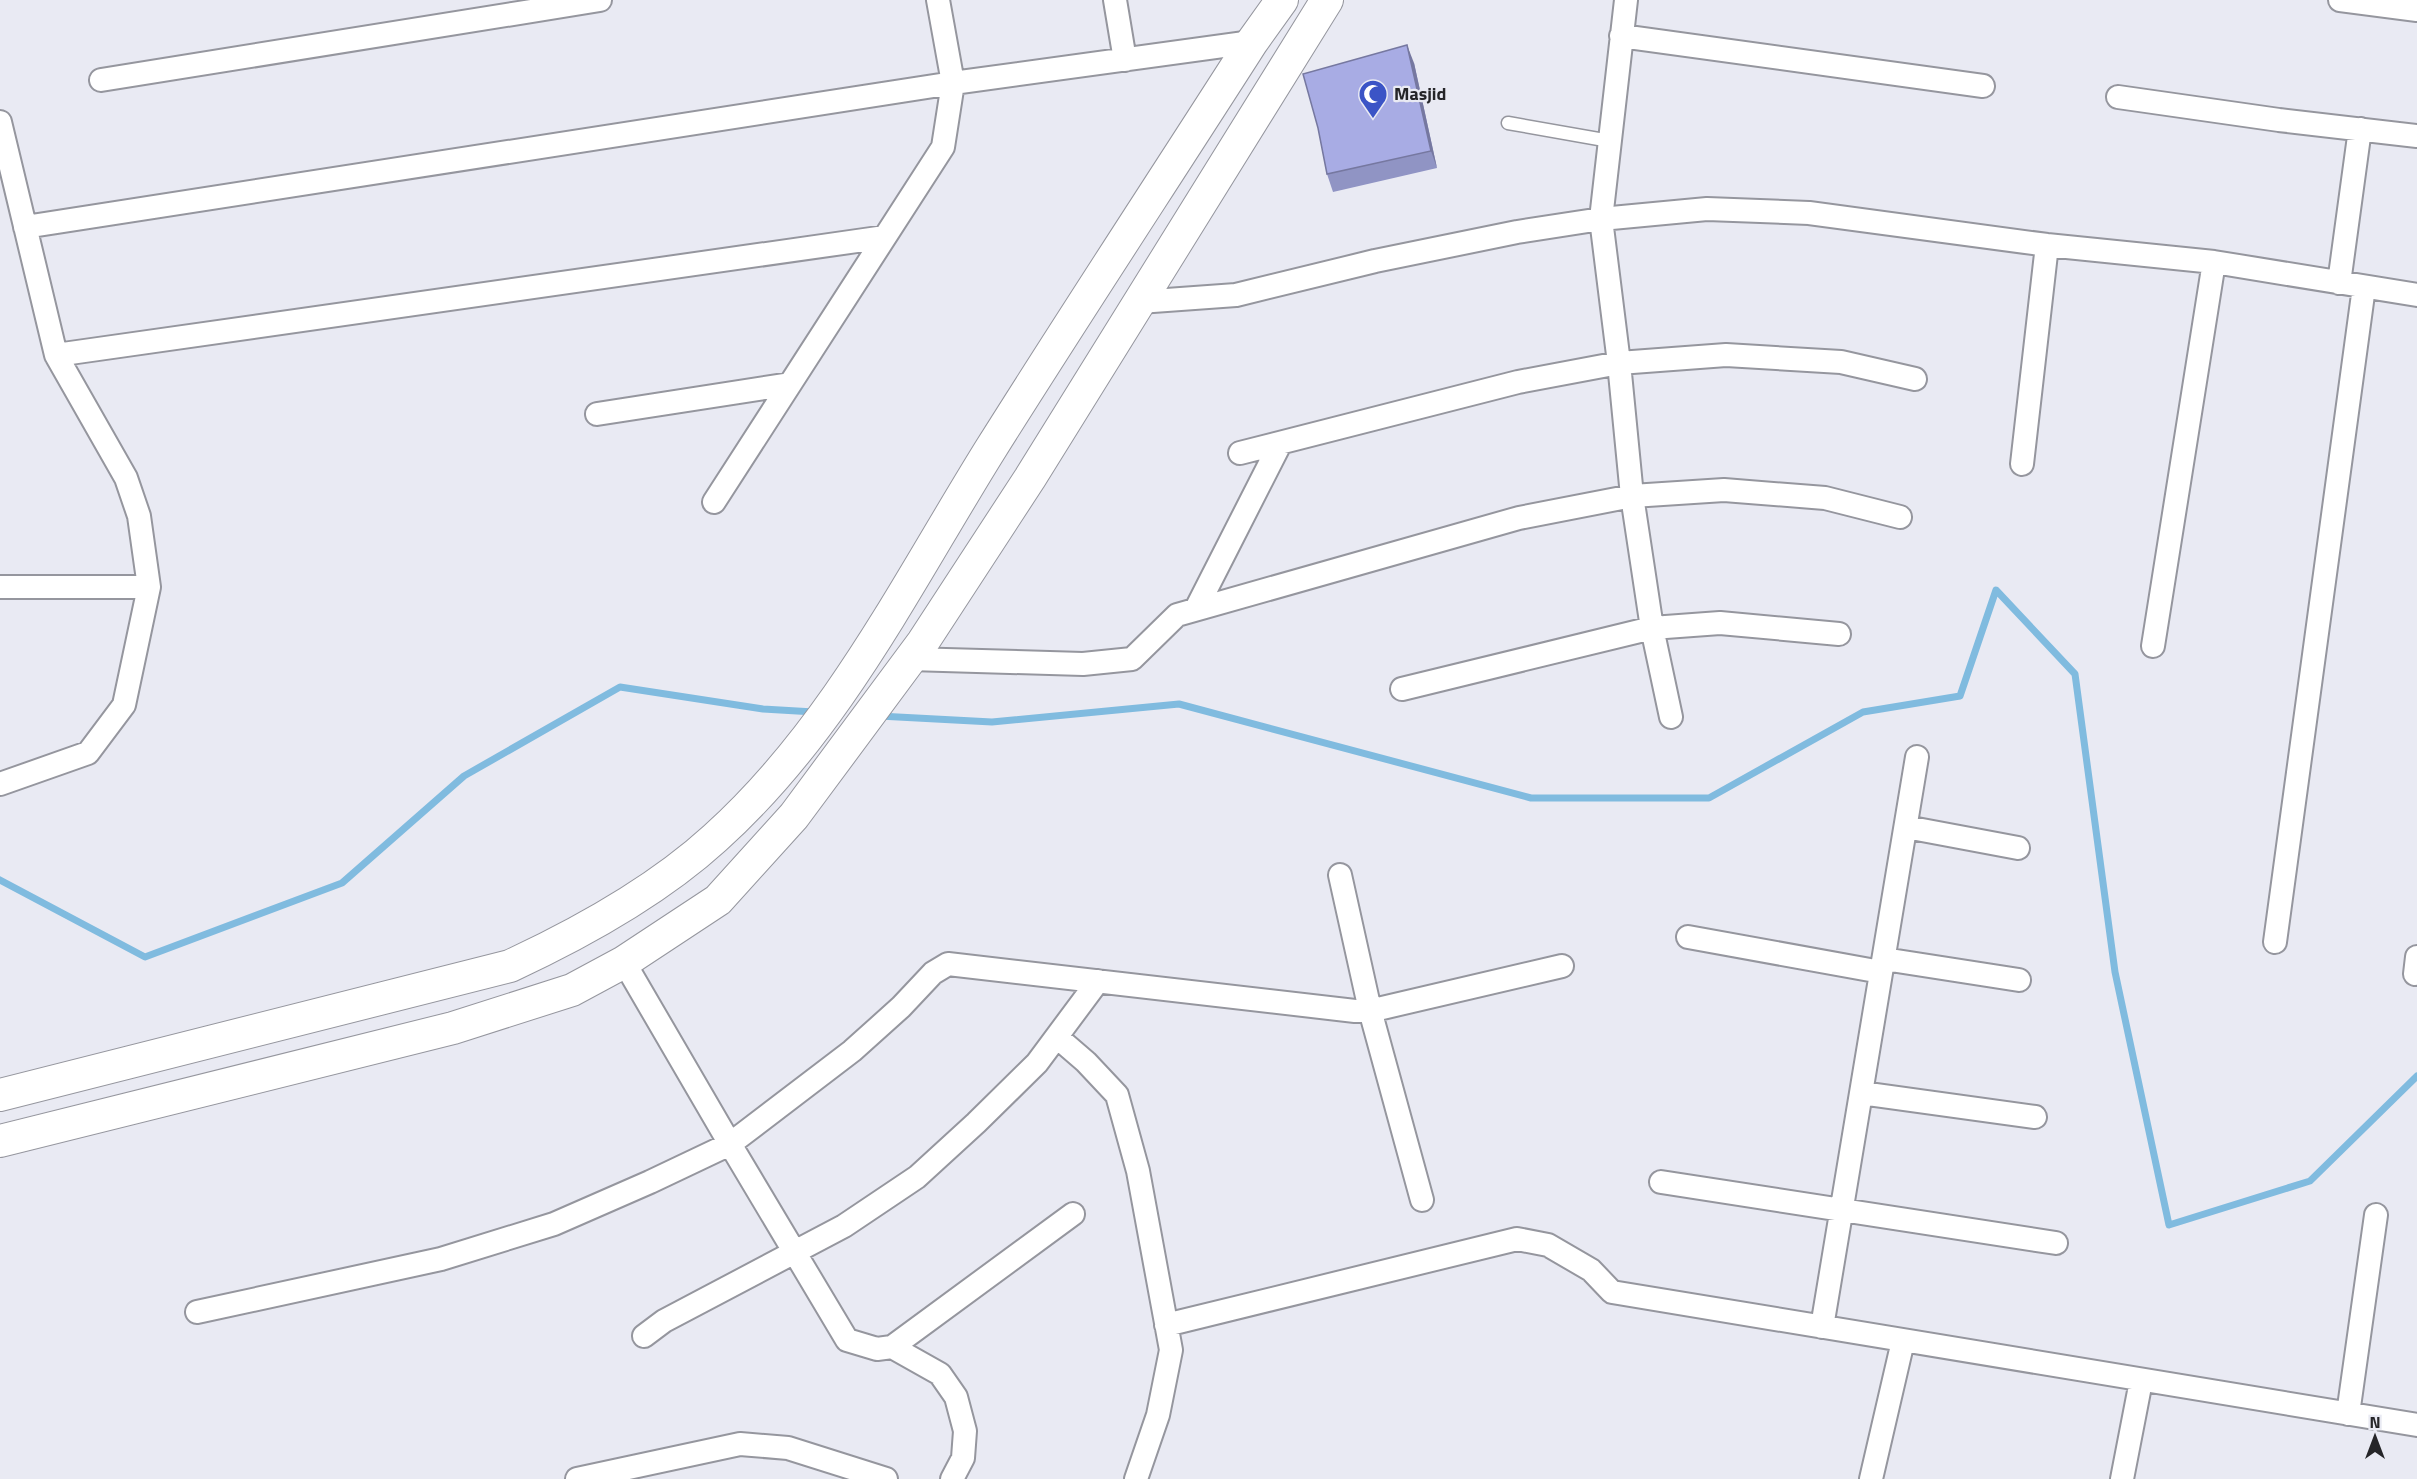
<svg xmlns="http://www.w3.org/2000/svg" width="2417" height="1479" font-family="'Titillium Web',sans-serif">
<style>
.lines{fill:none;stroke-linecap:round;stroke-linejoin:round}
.stream{stroke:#80bbdf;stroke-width:7}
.lane-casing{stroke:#95969e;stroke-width:15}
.street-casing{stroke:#95969e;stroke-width:26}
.secondary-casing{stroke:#95969e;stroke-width:34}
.lane{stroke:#fff;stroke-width:12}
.street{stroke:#fff;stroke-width:22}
.secondary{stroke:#fff;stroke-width:32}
.wall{fill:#9094c4}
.shaded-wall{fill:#7678a0}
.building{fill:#a8ace4;stroke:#7678a0;stroke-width:1.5}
.labels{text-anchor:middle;stroke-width:4.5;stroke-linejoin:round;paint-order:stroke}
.poi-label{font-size:18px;font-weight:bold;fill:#252528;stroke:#e9eaf3;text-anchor:start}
</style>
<rect width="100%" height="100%" fill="#e9eaf3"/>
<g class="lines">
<!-- stream -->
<path class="stream" d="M879,716L992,722L1179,704L1531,798H1709L1863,712L1960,696L1996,590L2075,674L2115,972L2169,1225L2310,1181L2417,1076
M0,880L145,957L342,883L464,776L620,687L763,709L814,712"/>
<!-- lane casing -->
<g class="lane-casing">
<path id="lane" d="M1508,123L1610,141"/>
</g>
<!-- street casing -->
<g class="street-casing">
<path id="street" d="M938,0L953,83L1252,42
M1115,0L1125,60
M1626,0L1601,219L1619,363L1632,496L1652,628L1671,717
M2340,0L2417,10
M1621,36L1983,86
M101,80L600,0
M2118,97L2279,120L2417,136
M0,122L56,355L126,478L139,516L149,587L124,705L88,753L0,784
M25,227L953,83L943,147L714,502
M2339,283L2360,129
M1139,302L1236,295L1375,261L1517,232L1601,219L1707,209L1809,213L2047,245L2214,262L2417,295
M56,355L885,237
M597,414L790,384
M1240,453L1518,382L1619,363L1726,355L1841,362L1915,379
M2022,464L2047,245
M0,587H149
M1196,609L1280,444
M2153,646L2214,262
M910,659L1083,664L1132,659L1177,615L1519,518L1632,496L1724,490L1825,498L1900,517
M1402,689L1652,628L1720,623L1839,634
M1906,827L2018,848
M1340,875L1370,1010L1422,1200
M1688,937L1881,972
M2275,942L2364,287
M1884,959L2019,980
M624,962L730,1144L847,1340L877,1349L892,1347L1073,1214
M2415,974L2417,957
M1057,1037L1086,1062L1117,1095L1138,1171L1171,1350L1158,1415L1136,1479
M1861,1093L2035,1117
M1661,1182L2056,1243
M197,1312L441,1259L554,1224L650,1182L730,1144L852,1051L901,1007L933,973L948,964L1355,1011L1378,1009L1562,966
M1166,1325L1517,1239L1548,1245L1591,1270L1612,1292L2417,1425
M1822,1327L1917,757
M644,1336L664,1321L844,1226L917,1177L976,1123L1037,1063L1098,981
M892,1347L940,1374L956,1397L965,1431L963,1458L952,1479
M2348,1414L2376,1215
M577,1479L740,1444L788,1448L886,1479
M1871,1479L1903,1341
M2122,1479L2141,1381"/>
</g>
<!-- secondary casing -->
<g class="secondary-casing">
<path id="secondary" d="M0,1095L510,966C581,933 657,891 715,838C835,730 906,585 990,450C1076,313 1165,178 1252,42L1282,0
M0,1141L453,1028L572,990L624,962L718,900L794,816L923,642L1030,478L1327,0"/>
</g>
<!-- lane -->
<use href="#lane" class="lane"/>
<!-- street -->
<use href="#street" class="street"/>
<!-- secondary -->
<use href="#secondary" class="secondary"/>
</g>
<!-- wall -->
<path class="wall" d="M1414,63L1437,168L1333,192L1327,174L1318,128Z"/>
<!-- shaded-wall -->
<path class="shaded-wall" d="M1407,45L1414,63L1437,168L1431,151Z"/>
<!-- building -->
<path class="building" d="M1407,45L1431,151L1327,174L1318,128L1303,74Z"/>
<!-- icons -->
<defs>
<g id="mosque-pin" transform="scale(1.5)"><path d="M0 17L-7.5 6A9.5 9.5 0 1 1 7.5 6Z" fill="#3b54c6" stroke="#e9eaf3"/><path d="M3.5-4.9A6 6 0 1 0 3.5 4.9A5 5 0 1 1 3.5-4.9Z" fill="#fff"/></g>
</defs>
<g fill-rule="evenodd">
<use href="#mosque-pin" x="1373" y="94"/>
</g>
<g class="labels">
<!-- poi labels -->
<g class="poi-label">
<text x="1394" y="100">Masjid</text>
</g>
</g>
<!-- north arrow -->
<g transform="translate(2375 1437)" stroke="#e9eaf3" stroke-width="4.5" paint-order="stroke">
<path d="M0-4.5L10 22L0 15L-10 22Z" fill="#252528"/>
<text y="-9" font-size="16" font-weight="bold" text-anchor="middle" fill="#252528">N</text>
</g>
</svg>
